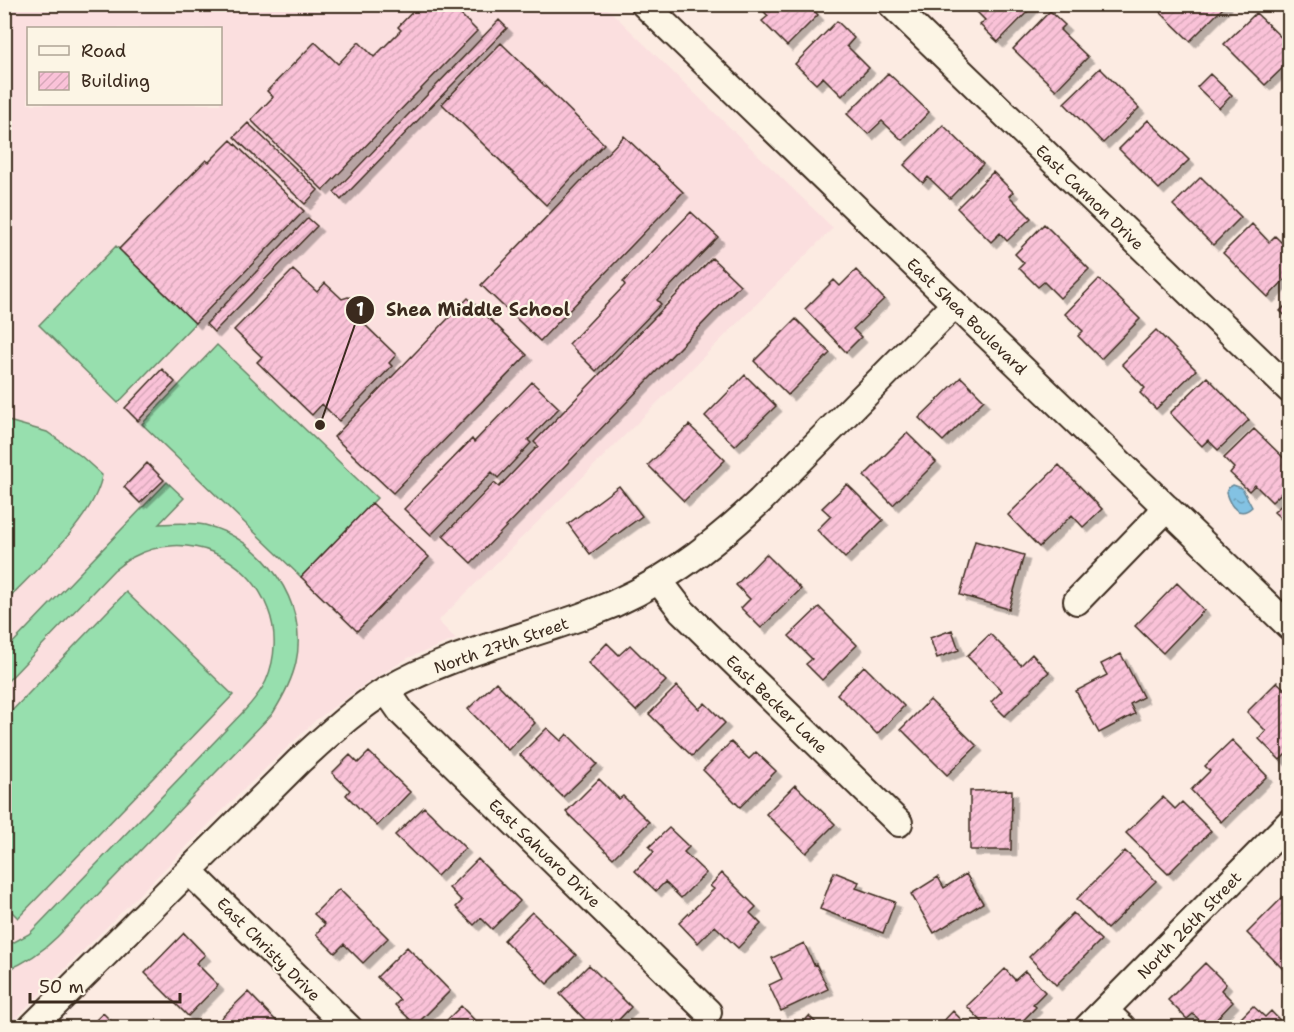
<svg xmlns="http://www.w3.org/2000/svg" width="1294" height="1032" font-family="'Shantell Sans',sans-serif">
<style>
.built{fill:#fbdfdf;fill-rule:evenodd}
.garden{fill:#97dfae;stroke:#698466;stroke-width:1.5}
.water{fill:url(#water-ripples);stroke:#668594;stroke-width:1.5}
.building{fill:url(#building-hatch);stroke:#3b2a1e;stroke-width:1.5;filter:url(#shadow)}
.lines{fill:none;stroke-linecap:round;stroke-linejoin:round}
.minor-casing{stroke:#3b2a1e;stroke-width:30}
.minor{stroke:#fcf5e5;stroke-width:26}
.labels{text-anchor:middle;stroke-width:4.5;stroke-linejoin:round;paint-order:stroke}
.street-label{font-size:16px;fill:#3b2a1e;stroke:#fcf5e5}
.leader{fill:none;stroke:#3b2a1e;stroke-width:2}
.callout-dot{fill:#3b2a1e;stroke:#fcf5e5;stroke-width:2}
.mark-label{font-size:18px;text-anchor:middle;font-weight:bold;fill:#fff}
.callout-label{font-size:18px;text-anchor:middle;font-weight:bold;fill:#3b2a1e;stroke:#fcf5e5;stroke-width:4.5;stroke-linejoin:round;paint-order:stroke}
</style>
<defs>
<pattern id="water-ripples" width="26" height="14" patternUnits="userSpaceOnUse" patternTransform="scale(1.5)"><rect width="26" height="14" fill="#83c2e3"/><path d="M2 4q2-2 4 0t4 0M15 11q2-2 4 0t4 0" fill="none" stroke="#6c9eb7"/></pattern>
<pattern id="building-hatch" width="6" height="6" patternUnits="userSpaceOnUse" patternTransform="scale(1.5)"><rect width="6" height="6" fill="#fac2d8"/><path d="M-1 1l2-2M0 6l6-6M5 7l2-2" fill="none" stroke="#d7a7b9"/></pattern>
<filter id="shadow"><feDropShadow dx="5.5" dy="5.5" stdDeviation="0" flood-color="#0004"/></filter>
</defs>
<rect width="100%" height="100%" fill="#fcebe2"/>
<filter id="ink" filterUnits="userSpaceOnUse"><feTurbulence type="fractalNoise" baseFrequency=".0167" numOctaves="2"/><feDisplacementMap in="SourceGraphic" scale="12" xChannelSelector="R" yChannelSelector="G"/><feConvolveMatrix kernelMatrix="1 2 1 2 8 2 1 2 1" color-interpolation-filters="sRGB"/></filter>
<g filter="url(#ink)">
<!-- built -->
<path class="built" d="M5,5H604L833,228L438,621L456,639L408,658L364,685L316,720L241,792L7,1027L5,1028ZM28,28H220V104H28Z"/>
<!-- garden -->
<path class="garden" d="M116,246L195,323L118,403L39,325Z
M217,345L377,498L301,577L142,424Z
M5,420L47,432L81,456L102,475C96,517 34,571 5,602Z
M167,482L184,498L159,524C174,523 190,522 205,525C263,539 309,602 296,662C292,681 283,697 273,713L57,937C41,953 25,963 5,971V947L29,934L39,924L245,710C253,701 261,692 266,681C276,658 277,632 268,609C248,555 185,529 133,557C126,560 120,566 114,570L5,684V651Z
M126,592L233,695L18,918L5,905V718Z"/>
<!-- water -->
<path class="water" d="M1233,485L1242,488L1252,507C1239,519 1230,506 1226,493L1228,488Z"/>
<!-- building -->
<path class="building" d="M420,4H450L477,31L323,190L251,120L273,97L267,91L315,42L338,64L359,42L374,57L401,30L398,27Z
M757,4H808L818,15L787,46L762,21L768,16Z
M969,4H1029L1032,7L998,42L980,25L985,20Z
M1167,4H1226V5L1190,41L1160,12Z
M1050,11L1065,25L1060,30L1088,57L1056,90L1013,49Z
M1256,13L1290,46V61L1265,85L1224,44Z
M499,20L507,28L341,200L334,192Z
M837,21L854,38L847,46L869,68L842,96L823,77L816,84L795,64Z
M501,43L604,144L546,205L442,104Z
M1100,68L1139,108L1103,143L1064,103Z
M888,73L929,112L902,140L882,121L868,134L847,114Z
M1210,74L1232,95L1219,108L1197,87Z
M1148,120L1189,160L1159,189L1119,149Z
M248,123L318,190L305,204L234,137Z
M943,125L983,164L950,198L928,177L923,183L904,165Z
M624,136L683,192L540,341L481,285Z
M231,140L304,211L195,323L119,249L206,160L209,162Z
M993,172L1013,192L1009,196L1031,218L1007,241L1000,233L991,242L957,208Z
M1201,177L1241,217L1213,245L1173,205Z
M691,212L718,237L657,300L661,304L596,371L569,344L625,285L623,282Z
M308,218L317,226L214,332L206,324Z
M1044,224L1089,269L1060,298L1044,282L1038,287L1019,268L1024,263L1015,254Z
M1252,224L1269,242L1275,236L1289,250L1284,255L1290,260V274L1268,297L1223,253Z
M712,258L740,285L471,563L443,536L494,483L499,487L538,446L534,442Z
M293,270L317,292L325,283L342,299L348,297L358,299L364,310L360,320L396,355L389,363L392,366L339,421L322,404L312,415L257,362L262,357L234,330Z
M856,270L884,299L853,329L861,337L846,352L805,309L834,280L840,286Z
M1099,279L1140,319L1101,359L1078,336L1083,331L1065,314Z
M468,298L527,355L393,493L334,437Z
M1290,301V320L1280,311Z
M796,319L830,353L788,395L754,361Z
M1156,330L1196,370L1156,409L1140,393L1145,388L1122,364Z
M162,369L175,382L138,421L125,408Z
M745,375L776,406L735,446L705,416Z
M961,377L984,400L943,441L919,418Z
M1207,377L1249,420L1218,450L1208,440L1202,446L1170,413Z
M532,382L559,408L528,440L531,443L498,478L492,472L431,535L404,509L472,439L474,442Z
M689,425L725,460L684,501L648,465Z
M1254,429L1290,464V485L1272,502L1255,485L1249,491L1230,473L1234,468L1224,458Z
M907,433L936,462L893,505L864,476Z
M147,463L164,480L140,503L124,487Z
M1059,465L1102,509L1083,527L1072,515L1039,547L1008,515Z
M847,484L883,520L845,558L817,530L831,516L822,508Z
M619,486L642,516L590,554L568,524Z
M1290,497V527L1274,512Z
M372,503L429,557L357,631L301,577Z
M975,541L1024,555L1009,609L960,595Z
M766,554L801,589L761,628L741,608L750,599L736,585Z
M1177,583L1204,610L1163,653L1135,626Z
M819,607L857,645L822,680L806,664L812,659L789,636Z
M952,630L959,650L937,658L930,638Z
M990,634L1021,665L1032,654L1049,672L1005,716L991,702L1002,691L967,656Z
M607,643L619,655L630,645L666,681L636,711L588,663Z
M1121,654L1143,697L1130,704L1135,714L1099,733L1076,691L1107,675L1101,664Z
M864,666L904,706L877,734L837,694Z
M496,682L535,723L508,750L468,709Z
M1277,682L1290,694V750L1280,760L1259,739L1266,731L1247,712Z
M677,686L699,709L705,703L725,723L692,756L649,714Z
M930,700L977,746L947,775L901,729Z
M547,728L561,741L567,734L597,764L563,797L520,755Z
M1232,740L1267,776L1221,822L1191,790L1210,771L1205,766Z
M731,742L749,759L756,752L776,771L740,807L703,770Z
M369,752L410,792L377,826L346,795L350,790L332,773L350,755L358,763Z
M599,779L619,799L623,796L649,822L613,858L566,812Z
M795,785L835,824L806,853L766,814Z
M1012,790L1011,850H970V791Z
M1163,797L1175,809L1182,802L1211,831L1168,874L1126,833Z
M424,807L465,848L437,876L395,835Z
M669,828L689,847L684,852L706,873L681,898L665,882L656,891L635,871L654,852L649,847Z
M1125,851L1156,881L1107,929L1077,899Z
M478,859L520,901L492,929L481,918L474,925L456,907L462,901L449,888Z
M834,872L859,882L856,888L895,902L883,933L820,909Z
M722,873L756,907L750,913L761,924L738,948L715,926L698,943L679,923L714,889L710,886Z
M966,874L983,903L934,933L911,894L938,877L944,888Z
M339,889L388,938L363,963L344,944L335,953L316,934L325,924L314,914Z
M1284,896L1290,901L1288,974L1247,933Z
M532,912L576,955L547,984L504,940Z
M1073,913L1101,940L1056,985L1029,957Z
M184,933L205,955L196,963L218,985L188,1016L145,973Z
M804,943L814,965L816,964L828,989L781,1011L769,985L782,979L772,958Z
M407,947L450,991L416,1025L395,1005L400,1000L377,977Z
M1205,963L1226,984L1221,990L1233,1002L1208,1028L1193,1014L1187,1019L1168,1000Z
M589,965L631,1007L611,1028H593L560,994Z
M1005,969L1015,980L1025,971L1045,992L1033,1004L1036,1007L1016,1028H988L967,1006Z
M248,992L283,1028H216L214,1025Z
M461,1006L482,1028H439Z
M1253,1006L1265,1017L1271,1011L1287,1028H1231Z
M953,1011L969,1028H937Z
M103,1013L118,1028H88Z
M809,1016L821,1028H798Z"/>
<g class="lines">
<!-- minor casing -->
<g class="minor-casing">
<path id="minor" d="M644,4L1290,627
M891,4L1290,390
M659,581L682,611L899,823
M1077,601L1167,508
M386,690L402,713L708,1012
M189,871L349,1028
M1105,1011L1123,1028
M31,1028L299,761C326,737 356,708 387,690C450,653 523,639 591,613C656,589 709,549 760,501L955,304
M1087,1028L1290,822"/>
</g>
<!-- minor -->
<use href="#minor" class="minor"/>
</g>
</g>
<g class="labels">
<!-- street labels -->
<g class="street-label">
<text transform="translate(1090 197) rotate(44)" y="6">East Cannon Drive</text>
<text transform="translate(967 316) rotate(44)" y="6">East Shea Boulevard</text>
<text transform="translate(501 645) rotate(-19)" y="6">North 27th Street</text>
<text transform="translate(777 704) rotate(44)" y="6">East Becker Lane</text>
<text transform="translate(545 853) rotate(44)" y="6">East Sahuaro Drive</text>
<text transform="translate(1189 925) rotate(-46)" y="6">North 26th Street</text>
<text transform="translate(269 949) rotate(45)" y="6">East Christy Drive</text>
</g>
</g>
<!-- callouts -->
<path class="leader" d="M320 425L360 310"/>
<g class="callout-dot">
<circle cx="320" cy="425" r="6"/>
<circle cx="360" cy="310" r="15"/>
</g>
<g class="mark-label">
<text x="360" y="316">1</text>
</g>
<g class="callout-label">
<text x="478" y="316">Shea Middle School</text>
</g>
<!-- margin -->
<rect width="1294" height="1032" fill="none" stroke="#fcf5e5" stroke-width="24"/>
<rect x="12" y="12" width="1270" height="1008" fill="none" stroke="#3b2a1e" stroke-width="2" filter="url(#ink)"/>
<!-- legend -->
<rect x="27" y="27" width="195" height="78" fill="#fcf5e5" stroke="#afa495" stroke-width="1.5"/>
<rect x="39" y="46" width="30" height="9" fill="#fcf5e5" stroke="#afa495" stroke-width="1.5"/>
<text x="81" y="57" font-size="18" fill="#3b2a1e">Road</text>
<rect x="39" y="72" width="30" height="18" fill="url(#building-hatch)" stroke="#afa495" stroke-width="1.5"/>
<text x="81" y="87" font-size="18" fill="#3b2a1e">Building</text>
<!-- scale -->
<path d="M30 993v9h150v-9" fill="none" stroke="#3b2a1e" stroke-width="3"/>
<text x="39" y="993" font-size="18" fill="#3b2a1e" stroke="#fcf5e5" stroke-width="4.5" paint-order="stroke">50 m</text>
</svg>
